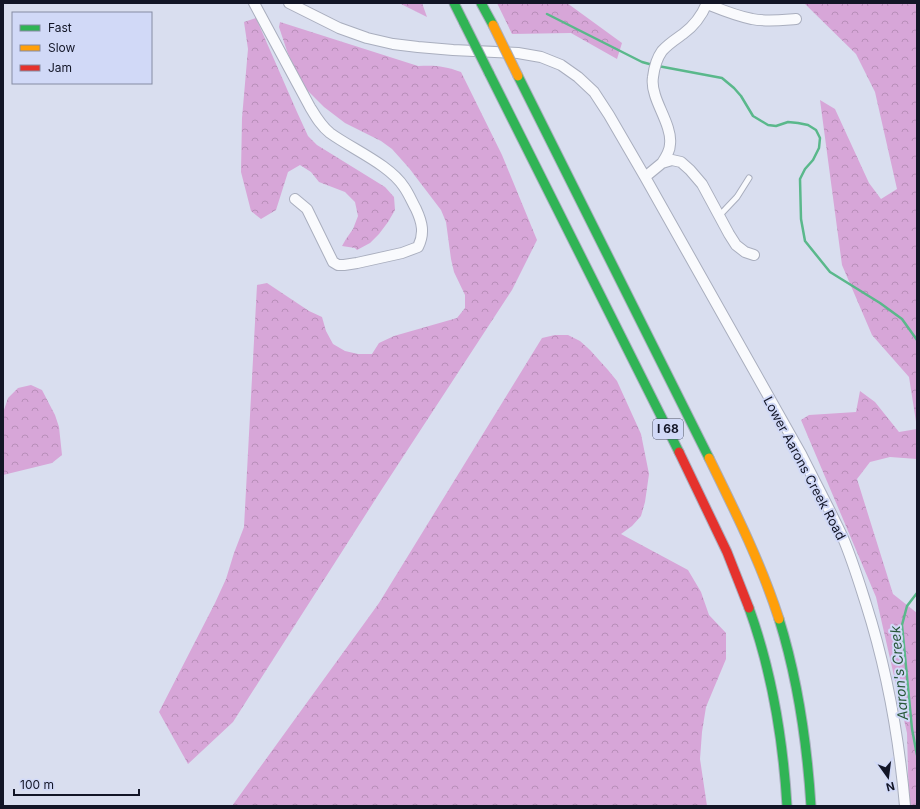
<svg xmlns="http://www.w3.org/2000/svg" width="920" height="809" font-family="Inter,sans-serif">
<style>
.forest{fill:url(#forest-crowns)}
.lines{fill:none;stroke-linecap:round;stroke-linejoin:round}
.stream{stroke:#5ab88b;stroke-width:2.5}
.lane-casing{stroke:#a9aebe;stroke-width:7}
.street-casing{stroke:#a9aebe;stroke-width:12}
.fast-casing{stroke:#a9aebe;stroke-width:11}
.slow-casing{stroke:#a9aebe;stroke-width:11}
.jam-casing{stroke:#a9aebe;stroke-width:11}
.lane{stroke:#f9fafd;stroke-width:5}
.street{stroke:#f9fafd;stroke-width:10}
.fast{stroke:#30b455;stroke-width:9}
.slow{stroke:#ff9f0a;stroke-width:9}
.jam{stroke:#e5322d;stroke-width:9}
.fast-bridge-casing{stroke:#a9aebe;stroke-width:11;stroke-linecap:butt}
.slow-bridge-casing{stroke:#a9aebe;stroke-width:11;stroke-linecap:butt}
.fast-bridge{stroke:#30b455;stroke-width:9}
.slow-bridge{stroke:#ff9f0a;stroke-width:9}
.labels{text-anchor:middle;stroke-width:4;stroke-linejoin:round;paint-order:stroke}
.shield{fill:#d1d9f7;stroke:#4b5065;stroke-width:1}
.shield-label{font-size:12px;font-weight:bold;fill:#121526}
.street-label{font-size:13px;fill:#121526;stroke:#d1d9f7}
.water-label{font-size:14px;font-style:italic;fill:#285739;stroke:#d1d9f7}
</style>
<defs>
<pattern id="forest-crowns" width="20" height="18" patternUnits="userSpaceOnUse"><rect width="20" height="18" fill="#d7a6d8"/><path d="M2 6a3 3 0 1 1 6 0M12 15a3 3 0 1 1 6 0" fill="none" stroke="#b88eb9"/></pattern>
</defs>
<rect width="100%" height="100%" fill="#d9deef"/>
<!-- forest -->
<path class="forest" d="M399,3H422L427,17Z
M497,3H567L622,43L617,59L571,33L512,34Z
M804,3H917V428L909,377L872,335L842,265L820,100L835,109L869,183L881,199L897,189L875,92L856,54Z
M256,18L297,112L308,136L317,145L385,187L394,197L395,210L388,222L379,234L370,243L357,250L355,248L342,246L346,239L353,229L358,216L355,202L345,192L319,182L311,172L300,165L288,172L276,210L261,219L251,211L241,172L242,118L248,49L244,22Z
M280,22L418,66C435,65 445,66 461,72L502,155L537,240L512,290L382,489L233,722L188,764L159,712L215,603L226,579L234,553L244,527L257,285L267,283L309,311L322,317L326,331L333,344L345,351L358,354H372L379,343L394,336L457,318L465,308V295L454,272L451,259L446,222L441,210L409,168L392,149L381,141L345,123L324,107L306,89L292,63L287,51L279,27Z
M555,335H568L580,341L590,350L608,370L617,381L641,434L649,474L645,502L641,516L632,526L621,534L688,570L701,592L709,615L726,633V659L706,707L702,732L700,759L707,806H232L379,603L542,338Z
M31,385L42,390L55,415L59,427L62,455L52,463L3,475V413L8,398L18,388Z
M860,391L875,402L899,432L917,429V459L890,457L870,462L857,479L893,594L917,613V806H909L907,733L876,597L801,420L809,415L856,412Z"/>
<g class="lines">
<!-- stream -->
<path class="stream" d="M547,14L642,62L653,65
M658,66L722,78L734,88L741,96L753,116L768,125L776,126L788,122L798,123L808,125L816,130L820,138L819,148L813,160L805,169L800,179L801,219L805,241L830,272L880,303L902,319L917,340
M917,593L907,606L902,625L912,729L917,755"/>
<!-- lane casing -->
<g class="lane-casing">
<path id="lane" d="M719,216L737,197L749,178"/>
</g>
<!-- street casing -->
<g class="street-casing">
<path id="street" d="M254,3L310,107C316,117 321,126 330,133C352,149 390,165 404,187C409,194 412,202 416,209C422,222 425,233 418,247L402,253L357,263L344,265H338L333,262L307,209L295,199
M289,3L339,28L367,38L393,44L418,47L453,50L518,53L541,57L561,65L578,77L594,92L609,115L645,177L801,454C815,482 830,510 843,538C852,559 859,582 866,604C887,670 899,737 905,806
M707,3C702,15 694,26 683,34C676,39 668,44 662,51C657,58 654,69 653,77C652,83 653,89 655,95C659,109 672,129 670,144C670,151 666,157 662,163L672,160L681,162L690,170L702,184L729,234L736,245L745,252L754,255
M707,4C722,10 736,16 752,19C766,22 782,20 796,19
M645,177L662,163"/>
</g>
<!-- fast casing -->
<g class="fast-casing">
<path id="fast" d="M454,3L464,23
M481,3L493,25
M489,73L679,452
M518,76L709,458
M749,608C772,672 783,739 787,806
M779,619C798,680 807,743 811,806"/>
</g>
<!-- slow casing -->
<g class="slow-casing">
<path id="slow" d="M709,458C735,511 761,563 779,619"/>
</g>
<!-- jam casing -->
<g class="jam-casing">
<path id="jam" d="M679,452L727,552L749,608"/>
</g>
<!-- lane -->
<use href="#lane" class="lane"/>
<!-- street -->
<use href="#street" class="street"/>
<!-- fast -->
<use href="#fast" class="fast"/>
<!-- slow -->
<use href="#slow" class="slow"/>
<!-- jam -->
<use href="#jam" class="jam"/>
<!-- fast-bridge casing -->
<g class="fast-bridge-casing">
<path id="fast-bridge" d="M464,23L489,73"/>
</g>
<!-- slow-bridge casing -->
<g class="slow-bridge-casing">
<path id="slow-bridge" d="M493,25L518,76"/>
</g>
<!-- fast-bridge -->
<use href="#fast-bridge" class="fast-bridge"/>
<!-- slow-bridge -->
<use href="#slow-bridge" class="slow-bridge"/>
</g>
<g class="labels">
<!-- shield labels -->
<rect class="shield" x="653" y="419" width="30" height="20" rx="3"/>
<g class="shield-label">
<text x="668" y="433">I 68</text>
</g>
<!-- street labels -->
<g class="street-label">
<text transform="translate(805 468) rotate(62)" y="5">Lower Aarons Creek Road</text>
</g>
<!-- water labels -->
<g class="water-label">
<text transform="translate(899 673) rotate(-95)" y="5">Aaron's Creek</text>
</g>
</g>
<!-- border -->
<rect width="920" height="809" fill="none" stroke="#121526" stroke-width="8"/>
<!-- legend -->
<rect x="12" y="12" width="140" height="72" fill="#d1d9f7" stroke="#858ba3"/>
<rect x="20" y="25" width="20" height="6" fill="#30b455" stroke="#858ba3"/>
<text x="48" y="32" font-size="12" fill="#121526">Fast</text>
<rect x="20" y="45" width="20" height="6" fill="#ff9f0a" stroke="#858ba3"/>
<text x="48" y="52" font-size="12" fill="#121526">Slow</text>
<rect x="20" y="65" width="20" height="6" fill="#e5322d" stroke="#858ba3"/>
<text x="48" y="72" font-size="12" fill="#121526">Jam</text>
<!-- north arrow -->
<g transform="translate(888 777) rotate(166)" stroke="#d1d9f7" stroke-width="3" paint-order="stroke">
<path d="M0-3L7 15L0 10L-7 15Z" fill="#121526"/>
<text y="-6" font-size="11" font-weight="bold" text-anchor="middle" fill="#121526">N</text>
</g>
<!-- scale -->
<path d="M14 789v6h125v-6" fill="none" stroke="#121526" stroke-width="2"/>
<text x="20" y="789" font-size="12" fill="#121526" stroke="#d1d9f7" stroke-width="3" paint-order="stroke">100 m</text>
</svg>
